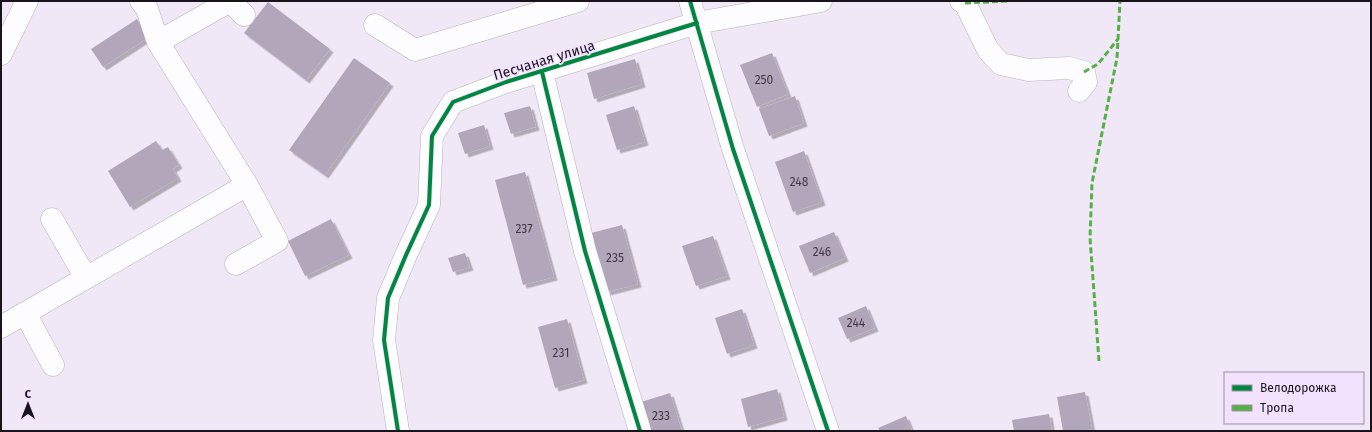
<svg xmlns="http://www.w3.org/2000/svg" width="1372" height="432" font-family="'Fira Sans',sans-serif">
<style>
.building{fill:#b2a7ba;filter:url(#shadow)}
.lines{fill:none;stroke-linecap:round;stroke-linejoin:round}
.minor-casing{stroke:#b8b1bd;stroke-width:23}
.minor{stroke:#fdfcfe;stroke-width:22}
.quiet{stroke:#55b145;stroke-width:3;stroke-dasharray:6 3;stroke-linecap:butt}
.cycleway-casing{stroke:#f2e2fd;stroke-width:6}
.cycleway{stroke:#00873e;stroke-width:4}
.labels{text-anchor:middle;stroke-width:3.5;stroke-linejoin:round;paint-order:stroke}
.number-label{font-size:12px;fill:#3f3844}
.street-label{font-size:14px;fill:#19131c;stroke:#f2e2fd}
</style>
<defs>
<filter id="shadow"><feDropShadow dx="3.5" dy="3.5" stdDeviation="0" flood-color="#0004"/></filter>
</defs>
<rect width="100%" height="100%" fill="#f1e8f7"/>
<!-- building -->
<path class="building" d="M268,2L330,49L306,80L244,33Z
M137,19L149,37L103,67L91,49Z
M772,53L788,94L757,107L740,65Z
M354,58L390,83L325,175L289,150Z
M635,59L642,84L594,99L587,73Z
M795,96L804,123L769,136L759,109Z
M530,106L536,127L511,134L504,113Z
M634,106L645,142L617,150L606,115Z
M484,125L490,146L465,154L458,133Z
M156,141L162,150L168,147L179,165L173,169L178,178L130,207L108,171Z
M804,151L822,202L793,212L775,162Z
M525,172L554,277L523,285L495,180Z
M331,219L349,255L305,276L288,241Z
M622,225L638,284L607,292L591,233Z
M834,232L845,258L810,273L799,246Z
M713,236L727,276L696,286L682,246Z
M465,253L470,267L453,272L448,258Z
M866,306L875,328L847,339L838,318Z
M742,309L754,345L727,354L715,318Z
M567,319L584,380L555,388L538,327Z
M777,389L784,417L748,427L741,399Z
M1085,392L1092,429L1081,431H1063L1057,397Z
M670,393L682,431H650L641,402Z
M1049,414L1052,431H1014L1012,420Z
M906,416L912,431H880L878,428Z"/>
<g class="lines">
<!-- minor casing -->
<g class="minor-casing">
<path id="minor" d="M690,1L733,149L828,431
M961,1L965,3L988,50L1001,64L1028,70L1069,68L1084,72L1086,82L1079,91
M375,25L415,50L578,1
M158,42L230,1L244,15
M1,54L27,1
M542,72L585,251L640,431
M52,219L86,278
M236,264L277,241L247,185
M25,313L53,365
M1,327L247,185L158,42L147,9L141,1
M398,431L384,340L388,298L406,255L429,205L432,136L453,102L506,82L697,23L821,1"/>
</g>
<!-- minor -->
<use href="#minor" class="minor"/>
<!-- quiet -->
<path class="quiet" d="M965,3L1009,1
M1084,72L1098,64L1118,39
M1099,361L1090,238L1092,183L1117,58L1120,1"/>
<!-- cycleway casing -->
<g class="cycleway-casing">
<path id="cycleway" d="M690,1L733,149L828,431
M542,72L585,251L640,431
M398,431L384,340L388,298L406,255L429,205L432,136L453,102L506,82L697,23"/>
</g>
<!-- cycleway -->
<use href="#cycleway" class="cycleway"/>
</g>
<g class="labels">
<!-- number labels -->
<g class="number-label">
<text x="764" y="84">250</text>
<text x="799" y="186">248</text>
<text x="524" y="233">237</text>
<text x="822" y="256">246</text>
<text x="615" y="262">235</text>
<text x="856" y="327">244</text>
<text x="561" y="357">231</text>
<text x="661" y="420">233</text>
</g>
<!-- street labels -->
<g class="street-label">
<text transform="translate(544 60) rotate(-17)" y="5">Песчаная улица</text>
</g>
</g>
<!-- border -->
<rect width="1372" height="432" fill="none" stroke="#19131c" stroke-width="4"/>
<!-- legend -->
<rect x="1224" y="372" width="140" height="52" fill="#f2e2fd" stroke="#9b8fa3"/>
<rect x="1232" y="385" width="20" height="6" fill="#00873e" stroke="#9b8fa3"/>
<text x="1260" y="392" font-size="12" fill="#19131c">Велодорожка</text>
<rect x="1232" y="405" width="20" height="6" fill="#55b145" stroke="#9b8fa3"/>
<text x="1260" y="412" font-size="12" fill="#19131c">Тропа</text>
<!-- north arrow -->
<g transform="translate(28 404)" stroke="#f2e2fd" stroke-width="3" paint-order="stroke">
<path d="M0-3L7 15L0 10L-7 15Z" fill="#19131c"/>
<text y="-6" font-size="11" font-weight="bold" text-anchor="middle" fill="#19131c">С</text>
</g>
</svg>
